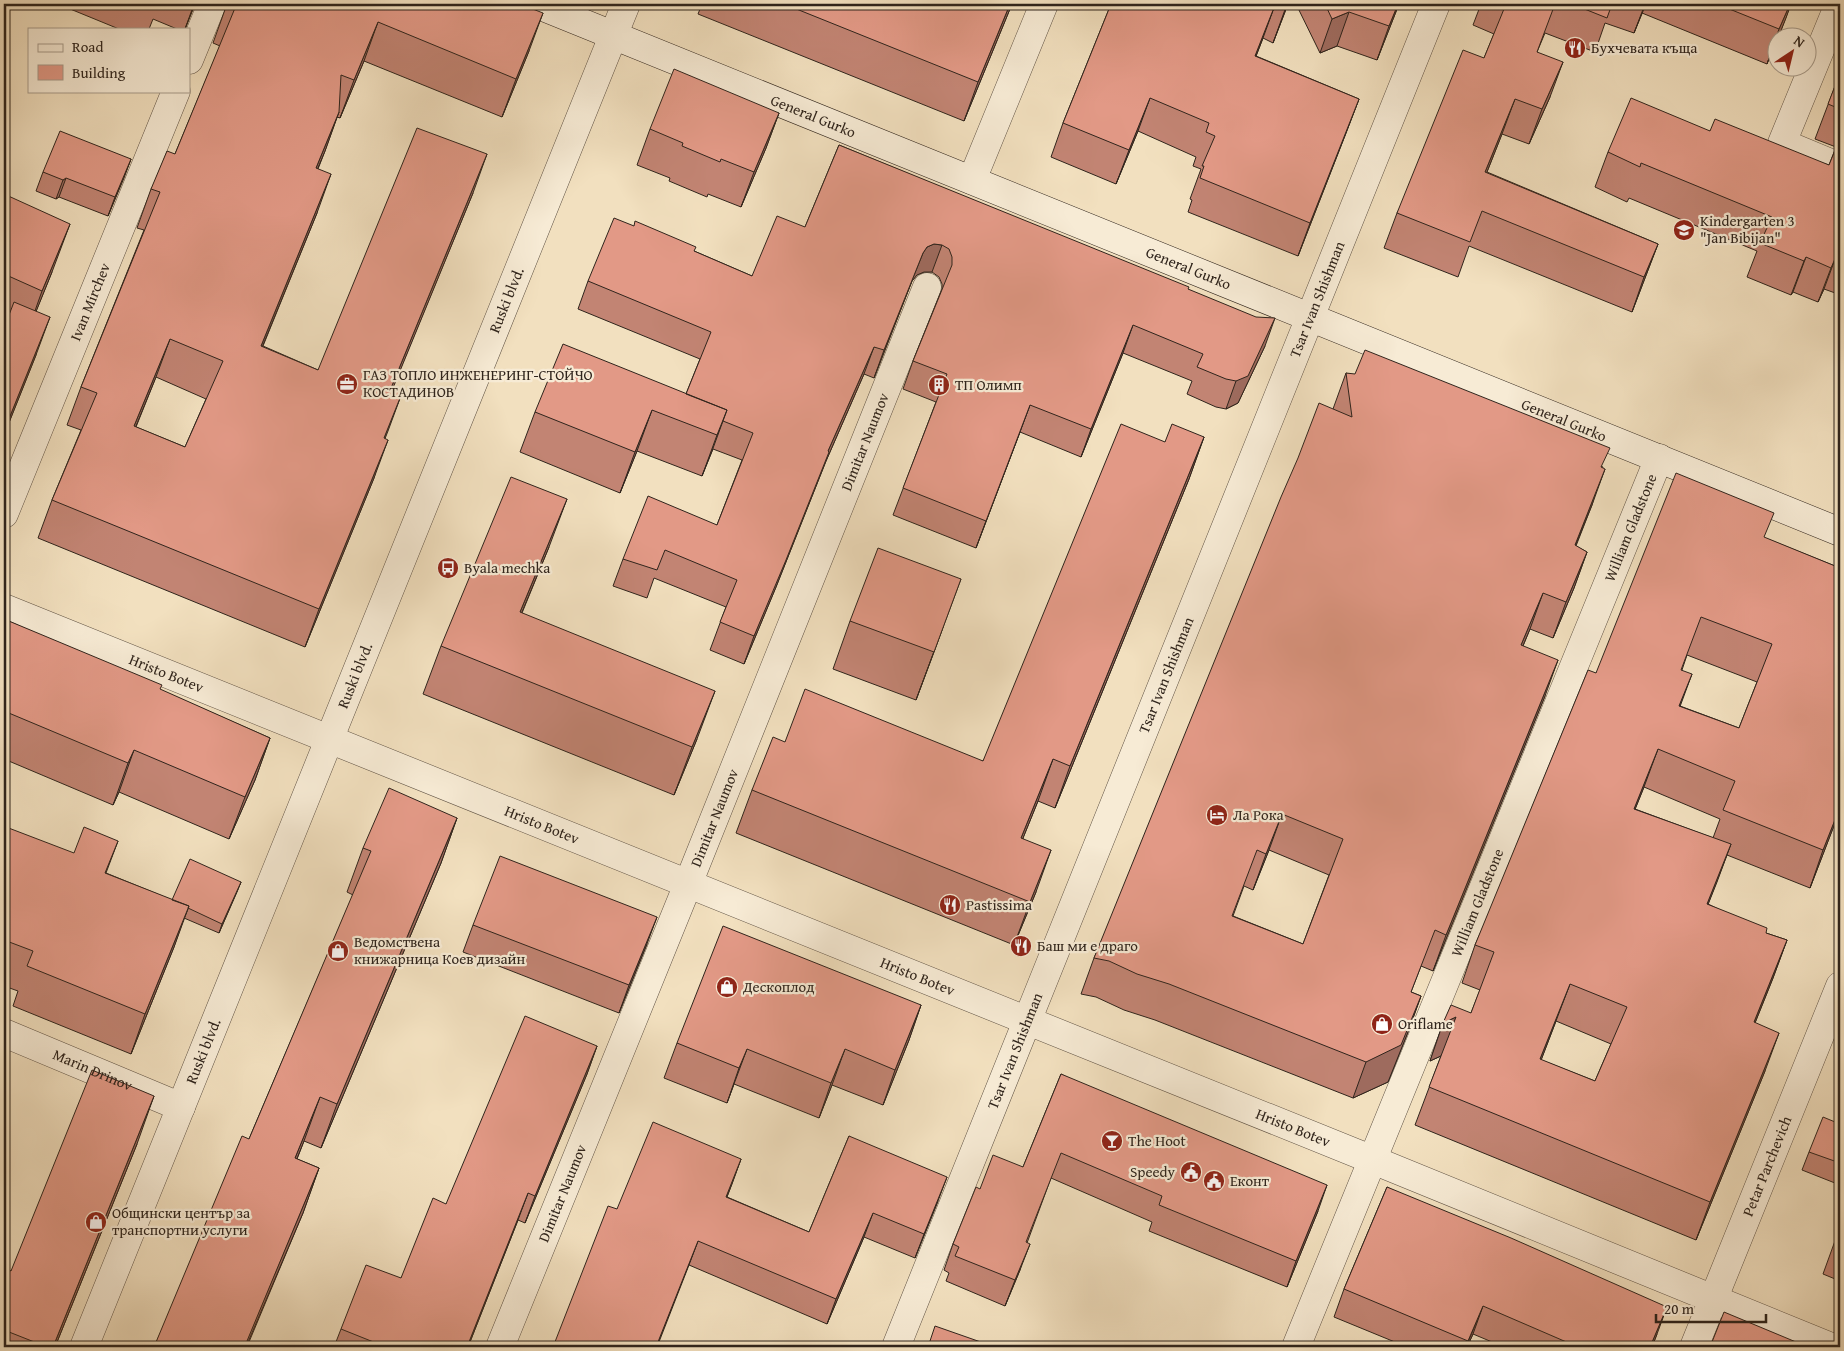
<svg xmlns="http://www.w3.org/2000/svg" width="1844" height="1351" font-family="'Gentium Book Plus',serif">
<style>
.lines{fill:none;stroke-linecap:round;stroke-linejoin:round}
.minor-casing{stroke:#605345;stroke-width:29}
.tertiary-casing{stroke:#605345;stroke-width:29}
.secondary-casing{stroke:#2f241c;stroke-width:29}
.minor{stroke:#f7ebd5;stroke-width:28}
.tertiary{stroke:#f7ebd5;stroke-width:28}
.secondary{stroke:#f7ebd5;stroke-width:28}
.wall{fill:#c28473;stroke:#2f241c;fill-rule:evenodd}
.shaded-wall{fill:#9e6b5e;stroke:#2f241c}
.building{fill:#e29986;stroke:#2f241c;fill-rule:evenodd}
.labels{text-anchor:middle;stroke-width:4.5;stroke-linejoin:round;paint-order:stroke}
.poi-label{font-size:15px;fill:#2f241c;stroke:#f7ebd5;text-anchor:start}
.street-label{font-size:15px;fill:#2f241c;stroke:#f7ebd5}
</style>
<rect width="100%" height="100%" fill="#f2e0bf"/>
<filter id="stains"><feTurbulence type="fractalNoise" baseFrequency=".004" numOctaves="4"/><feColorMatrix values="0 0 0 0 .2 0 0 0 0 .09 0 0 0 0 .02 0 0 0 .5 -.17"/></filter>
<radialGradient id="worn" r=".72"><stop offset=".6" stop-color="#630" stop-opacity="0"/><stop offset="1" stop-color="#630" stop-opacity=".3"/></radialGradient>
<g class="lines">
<!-- minor casing -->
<g class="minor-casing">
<g id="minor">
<path d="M1839,4L1782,143L1840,167"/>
<path d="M189,60L212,4"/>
<path d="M972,180L1044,4"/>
<path id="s1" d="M4,514L176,91"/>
<path id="s2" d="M4,1033L181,1107"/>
<path id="s3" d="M500,1347L688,884L927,287"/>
<path id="s4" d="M896,1347L1436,4"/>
<path id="s5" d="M1296,1347L1659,458"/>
<path id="s6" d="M1694,1347L1840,986"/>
</g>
</g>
<!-- tertiary casing -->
<g class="tertiary-casing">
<g id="tertiary">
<path id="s7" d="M4,608L1373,1160L1831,1347"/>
<path id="s8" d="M84,1347L626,4"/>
</g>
</g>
<!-- secondary casing -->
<g class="secondary-casing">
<g id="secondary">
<path id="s9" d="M536,4L1840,532"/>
</g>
</g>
<!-- minor -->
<use href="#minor" class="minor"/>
<!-- tertiary -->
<use href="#tertiary" class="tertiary"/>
<!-- secondary -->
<use href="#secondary" class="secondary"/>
</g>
<!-- wall -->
<path class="wall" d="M58,4H195L185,29H177L153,19L149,29H119Z
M227,4H520L529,51L502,117L364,61L340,118L337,117L325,151L318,169L317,213L263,346L318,370L473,193L392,389L385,439L374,478L305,647L38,538L52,500L81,430L67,425L81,387L144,230L137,228L151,189L175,154L220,46L213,43ZM156,377L206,399L185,447L136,427Z
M702,4H1012L964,121L698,14Z
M1111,4H1288L1273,43L1263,38L1256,56L1359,99L1346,133L1298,256L1188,212L1192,200L1190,199L1201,169L1193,166L1196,157L1138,131L1116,184L1051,157L1063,123Z
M1296,4H1399L1377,60L1337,46L1320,53Z
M1481,4H1791L1778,38H1776V40L1767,64L1642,13L1634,33L1605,23L1595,52L1545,33L1537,52L1550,97L1529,144L1502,134L1487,172L1658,244L1632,312L1469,246L1458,277L1384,248L1397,213L1484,58L1494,34L1473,25Z
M1840,73V288L1838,294L1824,289L1818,302L1793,292L1791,295L1747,277L1757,251L1629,198L1627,202L1595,187L1608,152L1710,131L1829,165L1836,147L1815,139Z
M779,113L766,148L741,207L708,194L707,197L669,181L670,178L637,165L650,129Z
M839,145L1188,289L1265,346L1238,403L1226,409L1216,407L1187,394L1192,381L1123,353L1081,457L1020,432L976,548L893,515L936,402L903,389L913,361L942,289V284L939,277L932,272H924L917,275L912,281L874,378L864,374L826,461L776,587L744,664L710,650L726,607L654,578L647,598L613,586L623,559L717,525L742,460L713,449L702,476L637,451L620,493L520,452L535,412L686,394L700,359L578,309L588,281L694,251L752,276L805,227Z
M131,159L108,216L59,197L56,199L36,191L43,172Z
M4,194L52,272L36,311V355L4,435Z
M1346,373L1603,467L1592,505L1576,546L1587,552L1574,588L1553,638L1530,629L1523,646L1545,696L1433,971L1421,966L1411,992L1421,996L1408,1032L1388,1082L1353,1098L1155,1020L1124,1010L1096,997L1081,994L1094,958L1333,409ZM1269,850L1329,875L1303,944L1233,916L1244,886L1253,890Z
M1204,437L1189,479L1055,808L1038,801L1023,838L1036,892L1014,945L736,833L752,790L785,742L983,761L1165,442Z
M1765,538L1840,568V810L1810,888L1727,855L1708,904L1766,933L1787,940L1773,978L1755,1023L1765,1071L1696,1240L1415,1125L1441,1056L1430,1061L1443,1023L1471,1013L1480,990L1462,983L1475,945L1596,673ZM1687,655L1757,682L1739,728L1680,706L1682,670ZM1644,787L1720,819L1713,838L1635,809ZM1556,1021L1611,1044L1595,1081L1541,1060Z
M549,547L522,613L697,739L674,795L423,694L441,646Z
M961,579L916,700L833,669L850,621Z
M4,619L160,690L270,738L255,780L229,839L119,792L113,805L4,759Z
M457,818L441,863L321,1148L304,1141L297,1159L319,1168L303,1213L249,1342L154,1347L249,1139L353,895L347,892L363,848Z
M4,833L106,873L172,900L241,882L219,933L184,918L174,947L131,1054L13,1006L18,991L4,986Z
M473,925L647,944L619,1013L463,952Z
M921,1005L909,1040L883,1105L832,1085L819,1118L734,1084L727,1103L664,1078L677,1043Z
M597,1046L587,1074L525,1223L518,1220L468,1347H334L341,1329L401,1278L446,1204Z
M1061,1074L1318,1211L1287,1287L1149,1231L1152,1222L1051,1178L1027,1243L1020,1270L1005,1306L946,1281L949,1273L944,1270L953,1244L980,1189L1023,1167Z
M1840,1124V1185L1802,1170L1809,1152Z
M849,1136L938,1201L915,1258L864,1237L827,1324L689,1265L617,1209L741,1159L727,1197L809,1232Z
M137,1144L55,1347H4V1268L11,1271Z
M1387,1187L1657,1334L1652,1347H1504L1473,1334L1467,1347H1407L1334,1317L1344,1289Z
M1840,1227V1281L1823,1274Z"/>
<!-- shaded-wall -->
<path class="shaded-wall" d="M194,4H195L185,29Z
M1010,4H1012L964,121L978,82Z
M1287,4H1288L1273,43Z
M1398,4H1399L1377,60L1389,26Z
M1645,4H1646L1634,33Z
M1790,4H1791L1786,18L1778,38H1776V40L1767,64L1779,29Z
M1275,5L1263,38L1243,90L1255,56Z
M1349,12L1337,46L1320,53L1332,19Z
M543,13L529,51L502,117L516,79Z
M378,22L364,61L340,118L354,80Z
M1563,62L1550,97L1529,144L1542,109Z
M1150,98L1138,131L1116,184L1129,150Z
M1359,99L1346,133L1298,256L1310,223Z
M1515,99L1502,134L1473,207L1485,172Z
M339,112L325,151L302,206L316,168Z
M779,113L766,148L741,207L754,172Z
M487,154L473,193L377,427L391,388Z
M131,159L124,178L108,216L115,197Z
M331,174L317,213L247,384L261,346Z
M66,178L59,197L56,199L63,180Z
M70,224L52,272L25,339L42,291Z
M934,244L942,245L932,272H924L917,275L912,281L874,378L884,350L923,253L927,247Z
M1658,244L1632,312L1644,277Z
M1837,254L1824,289L1818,302L1831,268Z
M1806,257L1793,292L1791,295L1804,261Z
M50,317L36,355L4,435V431Z
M1275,318L1265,346L1238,403L1226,409L1236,381Z
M1133,325L1123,353L1081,457L1091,429Z
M170,339L156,377L120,465L134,426Z
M874,347L864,374L826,461L776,587L744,664L754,636L828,451Z
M402,393L388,431L370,477L384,438Z
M1030,405L1020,432L976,548L986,521Z
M652,410L637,451L620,493L635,452Z
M727,410L712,451L702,476L717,435Z
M1204,437L1189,479L1055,808L1070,766Z
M388,440L374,478L305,647L319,609Z
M1605,469L1592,505L1561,581L1575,545Z
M567,499L549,547L502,660L520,612Z
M1587,552L1574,588L1553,638L1566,602Z
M1543,593L1530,629L1508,681L1521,645Z
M943,627L916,700L934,652Z
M1558,660L1545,696L1433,971L1446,935Z
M1692,674L1678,712L1679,706Z
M715,691L697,739L674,795L692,747Z
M270,738L255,780L229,839L245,797Z
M1658,749L1644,787L1620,847L1634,809Z
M134,750L119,792L113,805L128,763Z
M1053,759L1038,801L1006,880L1021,838Z
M1840,807V810L1810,888L1823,850Z
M1282,814L1269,850L1253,890L1266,854Z
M457,818L441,863L321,1148L337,1104Z
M118,841L103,881L105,873Z
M1731,844L1717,882L1693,942L1707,904Z
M1051,850L1036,892L1014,945L1030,902Z
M241,882L237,892L219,933L222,924Z
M189,906L174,947L131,1054L145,1014Z
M657,917L647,944L619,1013L629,985Z
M1787,940L1773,978L1740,1060L1754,1022Z
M1570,984L1556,1021L1527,1097L1540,1059Z
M1421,996L1408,1032L1388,1082L1353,1098L1366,1062Z
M921,1005L909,1040L883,1105L895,1070Z
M1456,1017L1443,1055L1430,1061L1443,1023Z
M1779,1033L1765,1071L1696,1240L1710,1202Z
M597,1046L587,1074L525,1223L535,1196Z
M747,1049L734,1084L727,1103L739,1068Z
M845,1049L832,1085L819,1118L831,1083Z
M154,1096L137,1144L55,1347H53Z
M320,1097L304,1141L279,1203L295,1158Z
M741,1159L732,1184L717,1222L726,1197Z
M319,1168L303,1213L246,1347H244Z
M947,1177L938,1201L915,1258L924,1234Z
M1327,1185L1318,1211L1287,1287L1296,1261Z
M528,1193L518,1220L468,1347H467Z
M873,1213L864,1237L827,1324L836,1299Z
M698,1241L689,1265L657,1347H656Z
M1030,1244L1020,1270L1005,1306L1015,1280Z
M1483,1306L1473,1334L1467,1347H1466Z
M1667,1307L1657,1334L1652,1347H1650Z"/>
<!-- building -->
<path class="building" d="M227,4H520L543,13L516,79L378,22L354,80L341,75L339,112L316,168L331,174L261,346L318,370L417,128L487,154L391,388L402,393L384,438L388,440L319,609L52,500L97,393L81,387L160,192L151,189L167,151L175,154L235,8L227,5ZM170,339L223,361L185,447L134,426Z
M784,4H1010L978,82Z
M1111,4H1287L1285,9L1275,5L1255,56L1359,99L1310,223L1200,178L1204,166H1202L1215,136L1206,132L1209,123L1150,98L1129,150L1063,123Z
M1325,4H1398L1389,26L1349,12L1332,19Z
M1506,4H1555L1537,52L1563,62L1542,109L1515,99L1485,172L1658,244L1644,277L1482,211L1470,242L1397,213L1463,50L1484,58Z
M1572,4H1612L1607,18Z
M1717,4H1790L1779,29Z
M674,69L779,113L754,172L721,159L720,162L682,146L683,143L650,129Z
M1840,73V109L1828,104Z
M1631,98L1710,131L1715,119L1829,165L1838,143L1840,144V255L1837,254L1831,268L1806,257L1804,261L1760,243L1772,217L1641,163L1640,167L1608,152Z
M60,131L131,159L115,197L66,178L63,180L43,172Z
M839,145L1189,287L1188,289L1256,317L1275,318L1248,376L1236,381L1226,379L1197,367L1203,354L1133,325L1091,429L1030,405L986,521L903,488L947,374L913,361L952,265V257L949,249L942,245L934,244L927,247L923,253L884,350L874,347L828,451L829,452L786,560L754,636L720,622L737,580L665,550L657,570L623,559L648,496L717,525L753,433L723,421L727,410L686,394L711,332L588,281L614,218L634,226L635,221L696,247L694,251L752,276L777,216L805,227Z
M4,194L70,224L42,291L4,274Z
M14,302L50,317L4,431V328Z
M563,344L727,410L717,435L652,410L635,452L535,412Z
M1365,350L1610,448L1601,467L1605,469L1575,545L1587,552L1566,602L1543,593L1521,645L1558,660L1446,935L1435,930L1411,992L1421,996L1401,1045L1366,1062L1169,984L1137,974L1109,961L1094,958L1281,497L1298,458L1319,403L1352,417L1346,373L1355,374ZM1282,814L1343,839L1303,944L1232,916L1257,850L1266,854Z
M1121,424L1165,442L1172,424L1204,437L1070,766L1053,759L1021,838L1051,850L1030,902L752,790L773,737L785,742L805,689L983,761Z
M1676,473L1774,513L1764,537L1840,568V807L1823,850L1723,810L1735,781L1658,749L1634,809L1731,844L1707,904L1767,928L1766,933L1787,940L1754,1022L1779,1033L1710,1202L1429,1087L1456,1017L1443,1023L1451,1005L1471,1013L1494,952L1475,945L1588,670L1596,673ZM1701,617L1772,644L1739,728L1679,706L1692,674L1681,670ZM1570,984L1627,1007L1595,1081L1540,1059Z
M511,477L567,499L520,612L715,691L692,747L441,646Z
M878,548L961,579L934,652L850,621Z
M4,619L162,685L160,689L270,738L245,797L134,750L128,763L4,711Z
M389,788L457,818L337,1104L320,1097L295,1158L319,1168L247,1341L262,1347H154L242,1136L249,1139L371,851L363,848Z
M6,827L74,853L84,827L118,841L105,873L189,906L145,1014L27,966L33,951L4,940V833Z
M500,856L657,917L629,985L473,925Z
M190,859L241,882L222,924L188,908L189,906L172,900Z
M723,926L921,1005L895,1070L845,1049L831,1083L747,1049L739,1068L677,1043Z
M525,1016L597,1046L535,1196L528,1193L467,1347H386L341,1329L366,1265L401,1278L433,1198L446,1204Z
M92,1070L154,1096L53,1347H47L4,1330V1268L11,1271Z
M1061,1074L1327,1185L1296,1261L1159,1205L1162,1196L1061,1153L1026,1242L1030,1244L1015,1280L955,1256L959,1247L953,1244L976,1187L980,1189L993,1155L1023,1167Z
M1823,1117L1840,1124V1163L1809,1152Z
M653,1122L741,1159L726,1197L809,1232L849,1136L947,1177L924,1234L873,1213L836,1299L698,1241L656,1347H553L608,1206L617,1209Z
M1387,1187L1511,1238L1667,1307L1650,1347H1578L1483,1306L1468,1341L1344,1289Z
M1724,1312L1808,1347H1710Z
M935,1326L995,1347H928Z"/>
<!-- icons -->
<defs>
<g id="restaurant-disc" transform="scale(1.125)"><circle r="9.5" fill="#8f2418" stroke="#f7ebd5"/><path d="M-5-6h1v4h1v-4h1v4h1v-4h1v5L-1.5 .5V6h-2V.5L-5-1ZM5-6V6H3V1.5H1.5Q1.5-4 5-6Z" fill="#fff"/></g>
<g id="school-disc" transform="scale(1.125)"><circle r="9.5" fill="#8f2418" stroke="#f7ebd5"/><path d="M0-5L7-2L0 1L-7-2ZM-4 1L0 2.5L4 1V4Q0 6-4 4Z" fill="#fff"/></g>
<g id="office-disc" transform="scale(1.125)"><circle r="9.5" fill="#8f2418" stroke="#f7ebd5"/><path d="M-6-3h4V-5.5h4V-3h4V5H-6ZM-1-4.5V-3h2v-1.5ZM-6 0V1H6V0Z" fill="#fff"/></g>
<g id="building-disc" transform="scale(1.125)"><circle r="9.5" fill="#8f2418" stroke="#f7ebd5"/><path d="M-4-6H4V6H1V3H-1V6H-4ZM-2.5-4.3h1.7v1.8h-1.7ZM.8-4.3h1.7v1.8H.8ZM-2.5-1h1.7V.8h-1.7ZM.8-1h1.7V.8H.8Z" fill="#fff"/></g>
<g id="bus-disc" transform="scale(1.125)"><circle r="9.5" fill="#8f2418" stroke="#f7ebd5"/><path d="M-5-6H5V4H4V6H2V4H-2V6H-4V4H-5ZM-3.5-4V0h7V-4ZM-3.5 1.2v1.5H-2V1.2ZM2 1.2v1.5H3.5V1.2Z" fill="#fff"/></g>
<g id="hotel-disc" transform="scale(1.125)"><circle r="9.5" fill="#8f2418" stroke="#f7ebd5"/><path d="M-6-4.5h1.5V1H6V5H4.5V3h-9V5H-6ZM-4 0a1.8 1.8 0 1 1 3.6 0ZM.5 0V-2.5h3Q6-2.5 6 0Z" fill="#fff"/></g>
<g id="shop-disc" transform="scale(1.125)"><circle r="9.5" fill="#8f2418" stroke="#f7ebd5"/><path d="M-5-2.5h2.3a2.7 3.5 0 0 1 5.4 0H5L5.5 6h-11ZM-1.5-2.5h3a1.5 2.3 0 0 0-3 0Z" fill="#fff"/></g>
<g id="bar-disc" transform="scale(1.125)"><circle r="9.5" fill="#8f2418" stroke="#f7ebd5"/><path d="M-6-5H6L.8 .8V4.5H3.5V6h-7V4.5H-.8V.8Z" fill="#fff"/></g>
<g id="civic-disc" transform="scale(1.125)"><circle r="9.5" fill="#8f2418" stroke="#f7ebd5"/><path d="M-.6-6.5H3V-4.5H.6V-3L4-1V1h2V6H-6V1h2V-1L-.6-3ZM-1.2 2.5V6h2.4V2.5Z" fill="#fff"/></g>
</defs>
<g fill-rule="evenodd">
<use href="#restaurant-disc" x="1575" y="48"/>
<use href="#school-disc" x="1684" y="230"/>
<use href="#office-disc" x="347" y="384"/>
<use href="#building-disc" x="939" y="385"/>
<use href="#bus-disc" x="448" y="568"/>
<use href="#hotel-disc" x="1217" y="815"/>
<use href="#restaurant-disc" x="950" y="905"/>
<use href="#restaurant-disc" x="1021" y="946"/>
<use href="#shop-disc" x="338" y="951"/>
<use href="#shop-disc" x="727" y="987"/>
<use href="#shop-disc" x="1382" y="1024"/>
<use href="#bar-disc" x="1112" y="1141"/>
<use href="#civic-disc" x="1191" y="1172"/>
<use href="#civic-disc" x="1214" y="1181"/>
<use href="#shop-disc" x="96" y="1222"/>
</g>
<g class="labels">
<!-- poi labels -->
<g class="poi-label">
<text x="1591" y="53">Бухчевата къща</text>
<text x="1700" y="226">Kindergarten 3<tspan x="1700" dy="17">"Jan Bibijan"</tspan></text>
<text x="363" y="380">ГАЗ ТОПЛО ИНЖЕНЕРИНГ-СТОЙЧО<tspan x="363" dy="17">КОСТАДИНОВ</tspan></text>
<text x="955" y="390">ТП Олимп</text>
<text x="464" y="573">Byala mechka</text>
<text x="1233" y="820">Ла Рока</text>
<text x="966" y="910">Pastissima</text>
<text x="354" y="947">Ведомствена<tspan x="354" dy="17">книжарница Коев дизайн</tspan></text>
<text x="1037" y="951">Баш ми е драго</text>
<text x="743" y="992">Дескоплод</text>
<text x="1398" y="1029">Oriflame</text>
<text x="1128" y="1146">The Hoot</text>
<text x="1175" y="1177" text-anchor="end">Speedy</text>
<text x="1230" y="1186">Еконт</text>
<text x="112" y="1218">Общински център за<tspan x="112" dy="17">транспортни услуги</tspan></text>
</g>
<!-- street labels -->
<g class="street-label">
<text dy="5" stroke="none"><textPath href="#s9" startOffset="299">General Gurko</textPath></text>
<text dy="5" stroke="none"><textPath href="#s9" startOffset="704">General Gurko</textPath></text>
<text dy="5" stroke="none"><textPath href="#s8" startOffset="1129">Ruski blvd.</textPath></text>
<text dy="5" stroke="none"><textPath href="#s4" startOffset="1129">Tsar Ivan Shishman</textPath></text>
<text dy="5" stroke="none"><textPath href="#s1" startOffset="229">Ivan Mirchev</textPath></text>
<text dy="5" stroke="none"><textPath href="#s9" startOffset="1109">General Gurko</textPath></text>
<text dy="5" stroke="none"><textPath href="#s3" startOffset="976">Dimitar Naumov</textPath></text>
<text dy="5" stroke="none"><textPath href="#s5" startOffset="885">William Gladstone</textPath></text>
<text dy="5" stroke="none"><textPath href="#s7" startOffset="175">Hristo Botev</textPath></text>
<text dy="5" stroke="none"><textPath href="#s4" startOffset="724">Tsar Ivan Shishman</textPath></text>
<text dy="5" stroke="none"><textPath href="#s8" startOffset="724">Ruski blvd.</textPath></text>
<text dy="5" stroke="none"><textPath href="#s3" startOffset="571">Dimitar Naumov</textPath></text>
<text dy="5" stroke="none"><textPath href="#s7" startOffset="580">Hristo Botev</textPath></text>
<text dy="5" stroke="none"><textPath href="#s5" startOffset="480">William Gladstone</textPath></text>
<text dy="5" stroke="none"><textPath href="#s7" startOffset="985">Hristo Botev</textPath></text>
<text dy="5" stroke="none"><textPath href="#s8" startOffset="319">Ruski blvd.</textPath></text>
<text dy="5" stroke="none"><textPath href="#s4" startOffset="319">Tsar Ivan Shishman</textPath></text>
<text dy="5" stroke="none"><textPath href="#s2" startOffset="96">Marin Drinov</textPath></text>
<text dy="5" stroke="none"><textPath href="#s7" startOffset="1390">Hristo Botev</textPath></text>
<text dy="5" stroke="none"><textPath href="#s6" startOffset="195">Petar Parchevich</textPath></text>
<text dy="5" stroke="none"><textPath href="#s3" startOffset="166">Dimitar Naumov</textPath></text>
</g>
</g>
<!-- margin -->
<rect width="1844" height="1351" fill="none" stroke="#f2e0bf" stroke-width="20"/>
<rect x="5" y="5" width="1834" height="1341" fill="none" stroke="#2f241c" stroke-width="2.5"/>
<rect x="10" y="10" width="1824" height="1331" fill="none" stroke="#2f241c"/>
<!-- legend -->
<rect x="28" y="28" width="162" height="65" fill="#f7ebd5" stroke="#a79b8b"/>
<rect x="38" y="44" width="25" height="8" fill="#f7ebd5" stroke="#a79b8b"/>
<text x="72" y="52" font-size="15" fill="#2f241c">Road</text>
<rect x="38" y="65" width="25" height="15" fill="#e29986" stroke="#a79b8b"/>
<text x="72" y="78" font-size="15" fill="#2f241c">Building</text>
<!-- north arrow -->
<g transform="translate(1792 52) rotate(35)"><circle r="24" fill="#f7ebd5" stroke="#a79b8b"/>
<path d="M0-4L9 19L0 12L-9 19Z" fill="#8f2418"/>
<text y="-8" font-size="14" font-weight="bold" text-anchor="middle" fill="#2f241c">N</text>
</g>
<!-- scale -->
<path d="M1656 1314v8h110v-8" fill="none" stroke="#2f241c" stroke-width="2.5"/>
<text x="1664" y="1314" font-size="15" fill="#2f241c" stroke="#f7ebd5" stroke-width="4" paint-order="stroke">20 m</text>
<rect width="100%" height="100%" filter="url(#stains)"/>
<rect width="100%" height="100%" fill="url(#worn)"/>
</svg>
